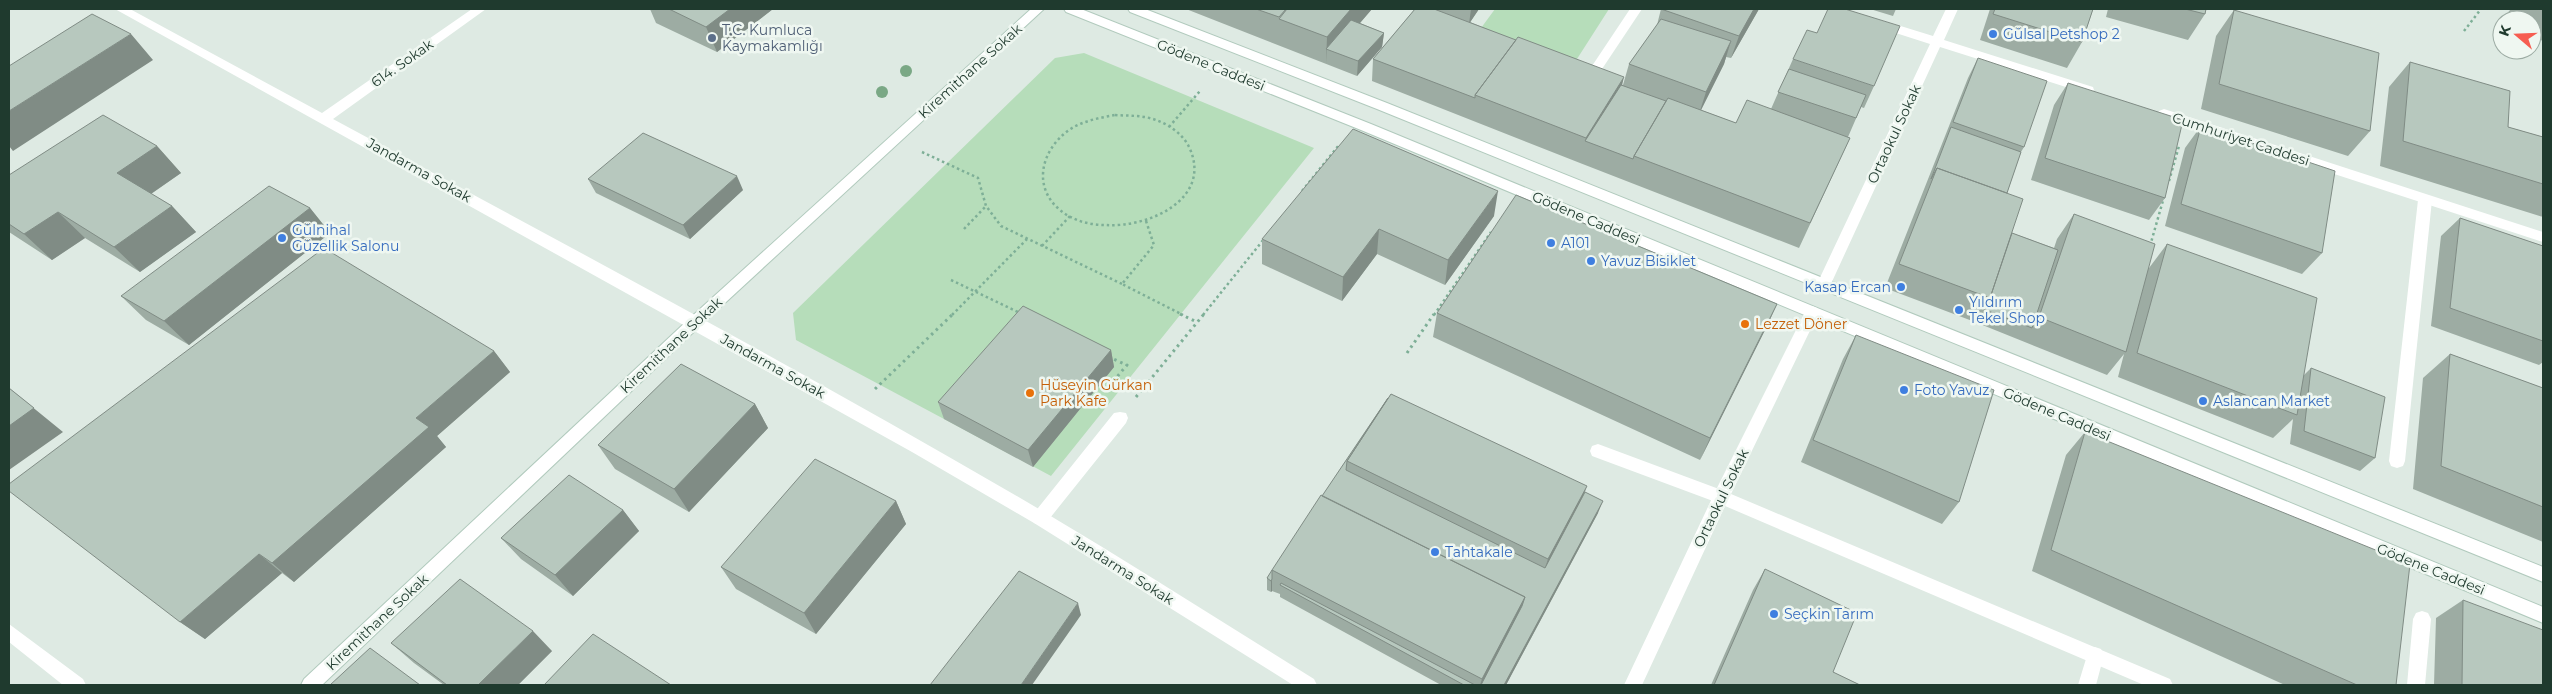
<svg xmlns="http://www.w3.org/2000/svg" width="2552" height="694" font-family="Montserrat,sans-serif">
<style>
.green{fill:#b6ddba}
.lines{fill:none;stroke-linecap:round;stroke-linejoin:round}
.secondary-casing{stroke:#b1cabd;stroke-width:2}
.path-far1{stroke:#7eaf97;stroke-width:2.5;stroke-dasharray:2.5 3;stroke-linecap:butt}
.path{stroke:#7eaf97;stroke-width:3;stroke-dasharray:2.5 4;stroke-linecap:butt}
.lane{fill:#fff;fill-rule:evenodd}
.street{fill:#fff;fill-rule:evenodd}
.secondary{fill:#fff;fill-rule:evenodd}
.tree{fill:#7aa885}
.wall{fill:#9daca3}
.shaded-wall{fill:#808c85}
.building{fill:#b7c8be;stroke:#808c85}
.shop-dot{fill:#3f7fe0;stroke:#eff7f1;stroke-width:2}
.service-dot{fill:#5c6f8a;stroke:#eff7f1;stroke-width:2}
.food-dot{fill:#e8710a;stroke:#eff7f1;stroke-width:2}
.labels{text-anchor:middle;stroke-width:5;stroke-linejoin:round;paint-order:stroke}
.service-label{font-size:14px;fill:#4e5e75;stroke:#eff7f1;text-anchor:start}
.shop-label{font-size:14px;fill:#366cbe;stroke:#eff7f1;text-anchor:start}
.street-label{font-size:14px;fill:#1f3a2e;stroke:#eff7f1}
.food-label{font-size:14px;fill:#c56008;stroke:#eff7f1;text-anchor:start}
</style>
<rect width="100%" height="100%" fill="#deeae3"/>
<!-- green -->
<path class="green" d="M1495,9H1609L1568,73L1473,39Z
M1084,53L1314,148L1051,476L796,340L793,313L1055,58Z"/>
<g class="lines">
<!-- secondary casing -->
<g class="secondary-casing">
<path id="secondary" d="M1031,9H1044L700,326L322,685H301L304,679L690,318Z
M1064,9H1081L1371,124L2543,607V623L1361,130L1066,12Z
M1128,9H1145L1387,103L2543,567V582L1377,109L1130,12Z"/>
</g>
<!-- path-far1 -->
<path class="path-far1" d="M2464,31L2481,9
M1115,115C1129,116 1143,115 1156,120C1170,125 1184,135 1190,149C1212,200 1147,228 1106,225C1090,225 1073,221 1060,210C1032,187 1041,150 1069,130C1082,121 1099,118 1115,115Z
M1169,127L1200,91
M922,152L978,178L986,206L1001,226L1122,284
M2169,181L2179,146
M1302,191L1339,145
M1146,221L1154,245L1122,284L1183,315
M964,229L986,206
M1042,246L1070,216
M2150,246L2164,197
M951,280L1020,313
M952,315L1027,239
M1203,315L1264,239
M1434,315L1491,232"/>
<!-- path -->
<path class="path" d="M1180,314L1197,322
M1407,353L1434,314
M875,389L953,314
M1105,391L1127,365L1111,358
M1136,397L1204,314"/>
<!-- lane -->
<path class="lane" d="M1630,9H1642L1602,69H1594L1592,66Z
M2425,195L2432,200L2405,461L2403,466L2397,468L2391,466L2389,461L2418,200Z
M1120,412L1126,413L1128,418L1126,423L1046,523L1040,525L1034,523L1032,518L1034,513L1114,413Z
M1598,444L1727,492L1729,497L1727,502L1721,504L1592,456L1590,451L1592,446Z
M2422,611L2428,613L2431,619L2425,685H2407L2413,619L2416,613Z
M2095,647L2101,649L2104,655L2096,685H2078L2089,649Z"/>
<!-- street -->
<path class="street" d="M115,9H130L322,113L472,9H486L333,119C571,248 810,374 1044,512C1135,566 1224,623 1314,679L1317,685H1293L1034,523L912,452Z
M1946,9H1958L1944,40L2093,87L2094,90L2088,94L1940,47L1830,286L1828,290H1818L1816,286L1930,44L1874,26L1872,23L1878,19L1933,36Z
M2164,109L2543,232V242L2159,117L2157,114L2159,111Z
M1812,306L1817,308L1819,312L1731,494L2170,679L2173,685H2144L1725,506L1642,685H1624L1715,492L1807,308Z
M9,624L83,679L86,685H63L9,642Z"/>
<!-- secondary -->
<use href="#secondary" class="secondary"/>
</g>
<!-- trees -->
<g class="tree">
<circle cx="906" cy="71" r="6"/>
<circle cx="882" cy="92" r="6"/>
</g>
<!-- wall -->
<path class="wall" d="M650,9H773L717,52L656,23Z
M1186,9H1372L1360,23L1384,33L1382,47L1357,76Z
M1415,9H1479L1470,22L1623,85L1629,64L1657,25L1661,9H1759L1731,58L1726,57L1724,64L1701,110L1736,123L1771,109L1793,59L1874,86L1864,108L1861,107L1848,137L1850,138L1799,248L1580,163L1372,81L1373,59Z
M1870,9H1896L1893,16Z
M1990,9H2093L2082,42L2067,68L1980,40Z
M2108,9H2206L2205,14L2188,40L2106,17Z
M2511,9H2543V41L2532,36V20H2502V23L2500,21Z
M2234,10L2370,131L2348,156L2201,109L2216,36Z
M1978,58L2024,147L2021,152L2007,193L2012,233L2054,248L2057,239L2074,214L2149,268L2167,244L2304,375L2311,368L2375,458L2360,471L2290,444L2293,419L2273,438L2118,377L2124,354L2107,375L1975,322L1885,288L1968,78Z
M2410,62L2508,127L2543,137V217L2380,166L2389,87Z
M2068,83L2165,198L2149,220L2031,180L2054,105Z
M2201,126L2322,253L2302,274L2165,226L2185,148Z
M157,146L181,173L151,194L172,206L196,232L140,272L85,238L52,260L9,232V175Z
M588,179L743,190L690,239L596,193Z
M310,208L330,233L189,345L146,320L121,296Z
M1494,216L1445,285L1377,254L1342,301L1262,264V239Z
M2460,218L2543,246V362L2539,365L2431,326L2441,236Z
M1777,304L1766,328L1700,460L1433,337L1437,313Z
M1856,335L1959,502L1942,524L1801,462L1843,359Z
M1111,350L1114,367L1033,467L944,419L938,402Z
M494,351L510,372L437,436L446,447L294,582L282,573L205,639L180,622Z
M2450,354L2543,388V542L2413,489L2423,378Z
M1391,394L1585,492L1598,513L1506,685H1441L1280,597V594L1272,591L1271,592L1267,590V578Z
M755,404L768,428L689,512L615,469L598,445Z
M2085,432L2396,685H2285L2032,571L2066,455Z
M896,501L906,524L816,634L736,589L721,567Z
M623,510L639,531L573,596L521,559L501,538Z
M1765,569L1833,672L1860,685H1711L1753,590Z
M2463,600L2543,685H2434L2436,618Z
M391,643L552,651L518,685H444L414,663Z"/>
<!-- shaded-wall -->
<path class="shaded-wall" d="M730,9H773L717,52L706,27Z
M1351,9H1372L1335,52L1326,49V63L1327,37Z
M1471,9H1479L1469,24Z
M1754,9H1759L1731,58L1739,36Z
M1384,33L1382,47L1357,76L1358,61Z
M131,34L153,60L13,151L9,146V111Z
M1731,41L1724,64L1699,114L1706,92Z
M1624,77L1618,102L1585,141L1586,138Z
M157,146L181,173L142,200L117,173Z
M737,176L743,190L690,239L683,225Z
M1498,191L1494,216L1445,285L1448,260Z
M172,206L196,232L140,272L114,247Z
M310,208L330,233L189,345L164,321Z
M58,212L85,238L52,260L24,234Z
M1379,229L1377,254L1342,301L1343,277Z
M1777,304L1766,328L1700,460L1710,438Z
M1111,350L1114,367L1033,467L1028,450Z
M494,351L510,372L437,436L446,447L294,582L272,563L416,418Z
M9,388L63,432L9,470Z
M755,404L768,428L689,512L674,489Z
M1587,486L1579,508L1541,580L1548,559Z
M896,501L906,524L816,634L804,613Z
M1603,501L1598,513L1506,685H1504Z
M623,510L639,531L573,596L555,575Z
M259,554L282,573L205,639L180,622Z
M1272,579V591L1271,592V581Z
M1525,597L1518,618L1483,685H1480L1482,679Z
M1078,603L1081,615L1032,685H1021Z
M533,631L552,651L518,685H478Z"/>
<!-- building -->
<path class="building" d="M669,9H730L706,27Z
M1256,9H1286L1279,17Z
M1287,9H1351L1327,37L1279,19Z
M1415,9H1434L1516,40L1475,95V98L1373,59Z
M1661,9H1754L1739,36Z
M1828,9H1845L1900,26L1874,86L1793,59L1807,30L1817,33Z
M1995,9H2093L2082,42L1993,14Z
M2185,9H2206L2205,14Z
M2234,10L2379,53L2370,131L2219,84Z
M92,14L131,34L9,111V66Z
M1661,19L1731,41L1706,92L1629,64Z
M1351,20L1384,33L1358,61L1326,49Z
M1518,37L1624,77L1586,138L1475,95Z
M1978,58L2047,81L2024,147L1953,122Z
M2410,62L2510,91L2508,127L2543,137V184L2403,141Z
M1789,69L1866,95L1856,118L1778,92Z
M2068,83L2183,120L2165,198L2045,158Z
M1621,85L1666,101L1634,156L1633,159L1585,141Z
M1668,98L1736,123L1747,100L1850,138L1810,223L1634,156Z
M103,115L157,146L117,173L172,206L114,247L58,212L24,234L9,224V175Z
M2201,126L2335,171L2322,253L2181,204Z
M1951,127L2021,152L2007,193L1937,168L1931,179Z
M1353,129L1498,191L1448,260L1379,229L1343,277L1262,239Z
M643,133L737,176L683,225L588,179Z
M1937,168L2023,199L1990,298L1899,264Z
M269,186L310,208L164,321L121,296Z
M1516,195L1777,304L1710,438L1437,313Z
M2074,214L2155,244L2126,352L2039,317Z
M2460,218L2543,246V341L2450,308Z
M2012,233L2058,250L2032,328L1983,309L1990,298Z
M2167,244L2317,298L2297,415L2137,353Z
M324,248L494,351L416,418L429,427L272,563L259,554L180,622L9,491V484Z
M1023,306L1111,350L1028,450L938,402Z
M1856,335L1994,390L1959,502L1813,440Z
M2450,354L2543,388V507L2441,466Z
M681,364L755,404L674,489L598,445Z
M2311,368L2385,397L2375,458L2304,431Z
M9,388L34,408L9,426Z
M1391,394L1587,486L1548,559L1347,461Z
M1388,398L1347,461L1346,470L1545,568L1585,492L1603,501L1504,685H1481L1522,606L1525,597L1322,496Z
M2085,432L2410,564L2396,685H2357L2051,550Z
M815,459L896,501L804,613L721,567Z
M569,475L623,510L555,575L501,538Z
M1321,495L1525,597L1482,679L1272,570Z
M1765,569L1857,613L1833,672L1860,685H1714Z
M1272,570V579L1271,581L1267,578Z
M1019,571L1078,603L1021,685H930Z
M460,579L533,631L478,685H447L391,643Z
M1281,583L1475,685H1464L1280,585Z
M2463,600L2543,630V685H2462Z
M593,634L671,685H544Z
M370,648L420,685H330Z"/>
<!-- markers -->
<g class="shop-dot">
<circle cx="1993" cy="34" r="5"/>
<circle cx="282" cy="238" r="5"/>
<circle cx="1551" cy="243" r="5"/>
<circle cx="1591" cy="261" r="5"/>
<circle cx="1901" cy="287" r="5"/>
<circle cx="1959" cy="310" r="5"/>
<circle cx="1904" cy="390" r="5"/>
<circle cx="2203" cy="401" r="5"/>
<circle cx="1435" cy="552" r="5"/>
<circle cx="1774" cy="614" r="5"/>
</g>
<circle class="service-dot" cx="712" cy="38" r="5"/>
<g class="food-dot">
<circle cx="1745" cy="324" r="5"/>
<circle cx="1030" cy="393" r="5"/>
</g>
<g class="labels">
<!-- service labels -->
<g class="service-label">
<text x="722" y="35">T.C. Kumluca<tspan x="722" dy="16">Kaymakamlığı</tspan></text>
</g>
<!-- shop labels -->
<g class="shop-label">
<text x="2003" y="39">Gülsal Petshop 2</text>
<text x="292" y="235">Gülnihal<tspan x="292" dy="16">Güzellik Salonu</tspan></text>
<text x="1561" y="248">A101</text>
<text x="1601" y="266">Yavuz Bisiklet</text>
<text x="1891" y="292" text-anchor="end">Kasap Ercan</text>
<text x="1969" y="307">Yıldırım<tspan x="1969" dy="16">Tekel Shop</tspan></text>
<text x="1914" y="395">Foto Yavuz</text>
<text x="2213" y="406">Aslancan Market</text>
<text x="1445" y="557">Tahtakale</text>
<text x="1784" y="619">Seçkin Tarım</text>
</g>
<!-- street labels -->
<g class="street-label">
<text transform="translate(402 63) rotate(-35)" y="5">614. Sokak</text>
<text transform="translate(1211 65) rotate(22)" y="5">Gödene Caddesi</text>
<text transform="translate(970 71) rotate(-42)" y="5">Kiremithane Sokak</text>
<text transform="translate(1894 134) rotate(-65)" y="5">Ortaokul Sokak</text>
<text transform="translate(2241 139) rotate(18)" y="5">Cumhuriyet Caddesi</text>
<text transform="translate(419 170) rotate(29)" y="5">Jandarma Sokak</text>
<text transform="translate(1586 218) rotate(23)" y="5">Gödene Caddesi</text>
<text transform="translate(671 345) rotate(-43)" y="5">Kiremithane Sokak</text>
<text transform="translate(773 366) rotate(29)" y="5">Jandarma Sokak</text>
<text transform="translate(2057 414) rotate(23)" y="5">Gödene Caddesi</text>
<text transform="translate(1721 498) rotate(-64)" y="5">Ortaokul Sokak</text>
<text transform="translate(2431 569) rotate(22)" y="5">Gödene Caddesi</text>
<text transform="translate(1123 570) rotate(32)" y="5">Jandarma Sokak</text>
<text transform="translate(377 622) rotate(-43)" y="5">Kiremithane Sokak</text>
</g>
<!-- food labels -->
<g class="food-label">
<text x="1755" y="329">Lezzet Döner</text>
<text x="1040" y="390">Hüseyin Gürkan<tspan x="1040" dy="16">Park Kafe</tspan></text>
</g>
</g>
<!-- border -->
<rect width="2552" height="694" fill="none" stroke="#1f3a2e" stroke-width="20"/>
<!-- north arrow -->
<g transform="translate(2517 35) rotate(289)"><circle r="24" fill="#eff7f1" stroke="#9caba3"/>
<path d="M0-4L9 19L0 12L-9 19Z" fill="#f65d51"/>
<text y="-8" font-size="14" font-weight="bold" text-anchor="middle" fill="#1f3a2e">K</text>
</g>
</svg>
